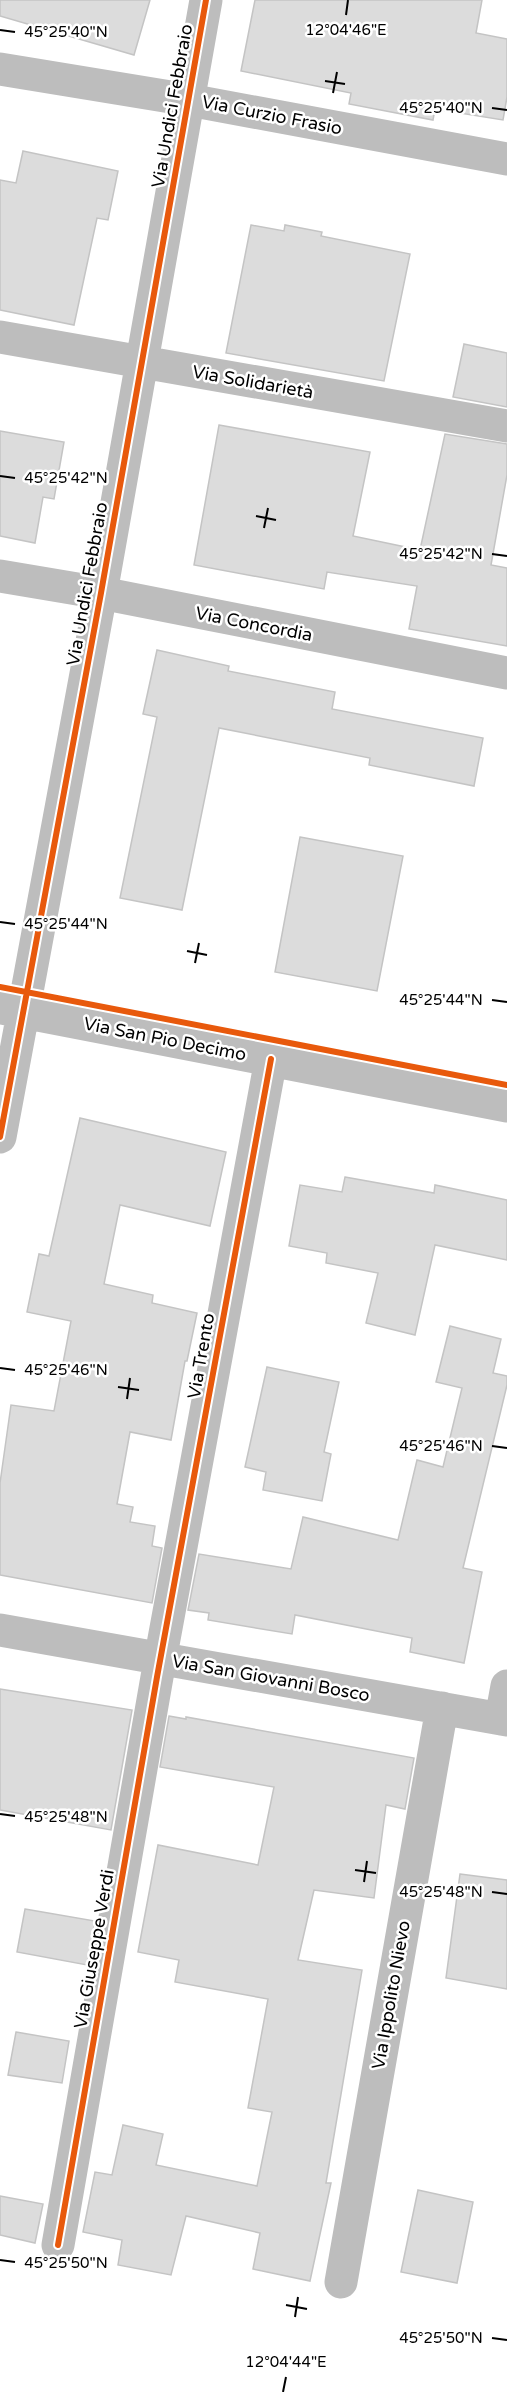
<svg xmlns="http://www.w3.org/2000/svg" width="507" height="2392" font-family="'Varela Round',sans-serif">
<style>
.building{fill:#dcdcdc;stroke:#c4c4c4;stroke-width:1.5}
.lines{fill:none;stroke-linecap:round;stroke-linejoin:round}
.minor{stroke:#bdbdbd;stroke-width:33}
.cycleway-casing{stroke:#fff;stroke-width:10}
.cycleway{stroke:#e8590c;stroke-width:6}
.ticks{fill:none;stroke:#000;stroke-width:2}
.labels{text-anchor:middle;stroke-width:5;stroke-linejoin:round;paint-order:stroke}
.street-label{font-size:18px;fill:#000;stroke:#fff}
.ticks-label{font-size:15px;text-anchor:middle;fill:#000;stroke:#fff;stroke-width:5;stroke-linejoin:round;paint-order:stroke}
</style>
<rect width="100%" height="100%" fill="#fff"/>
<!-- building -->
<path class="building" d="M0,0H150L134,55L0,16Z
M255,0H482L476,33L507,39V97L503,120L435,109L433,120L349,104L351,93L241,71Z
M23,151L118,171L108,220L97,218L74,325L0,310V180L16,183Z
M251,225L284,231L285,225L322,232L321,236L410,254L384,381L226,353Z
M464,344L507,353V407L453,397Z
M219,425L370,452L353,536L420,550L445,434L507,444V475L491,565L507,568V646L409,629L417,586L327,572L324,589L194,565Z
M0,431L64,442L54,499L43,497L35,543L0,536Z
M157,650L229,666L228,671L335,692L332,709L483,738L474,786L369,765L370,758L219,728L182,910L120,898L157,717L143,714Z
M300,837L403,856L377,991L275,972Z
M80,1118L226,1152L210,1226L120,1205L104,1284L153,1295L152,1303L197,1313L187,1361H185L171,1440L130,1432L117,1504L133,1507L130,1522L155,1526L152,1546L162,1548L152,1603L0,1575V1483L11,1405L54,1411L71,1321L27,1312L39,1254L49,1256Z
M345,1177L434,1193L435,1185L507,1200V1260L435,1245L415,1335L366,1323L378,1273L326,1263L327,1253L289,1246L300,1185L342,1192Z
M450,1326L501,1339L493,1373L507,1376V1385L463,1568L482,1572L464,1663L410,1652L412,1638L295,1615L292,1634L208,1620L209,1613L188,1610L199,1554L291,1569L303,1517L398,1540L417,1460L443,1467L462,1388L436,1382Z
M267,1367L339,1382L324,1452L331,1454L322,1501L263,1490L266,1472L245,1467Z
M0,1689L132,1710L111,1830L0,1810Z
M169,1716L186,1719V1717L414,1758L405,1809L386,1805L374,1898L314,1890L298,1960L362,1970L326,2183H331L310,2281L253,2269L260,2233L186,2216L171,2275L118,2265L122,2240L83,2232L95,2172L112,2175L123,2125L163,2134L156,2165L257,2186L272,2112L248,2108L268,1999L175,1982L179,1960L138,1952L158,1845L258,1865L274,1787L160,1767Z
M460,1874L507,1880V1989L446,1978Z
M25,1909L95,1921L87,1965L17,1952Z
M16,2032L69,2041L62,2083L8,2075Z
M418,2190L473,2202L457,2283L401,2272Z
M0,2196L43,2204L35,2243L0,2235Z"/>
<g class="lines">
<!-- minor -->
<path class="minor" d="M0,69L189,100L507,159
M0,337L507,426
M0,576L101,593L507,673
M2,1008L507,1106
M0,1137L101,593L206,0
M0,1630L507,1720
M501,1719L507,1686
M58,2245L157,1677L271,1059
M341,2282L442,1708"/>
<!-- cycleway casing -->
<g class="cycleway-casing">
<path id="cycleway" d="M0,987L507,1085
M0,1137L101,593L206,0
M58,2245L157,1677L271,1059"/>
</g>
<!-- cycleway -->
<use href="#cycleway" class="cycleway"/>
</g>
<!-- ticks -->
<path class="ticks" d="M346,15L348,0M0,30L15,32M325,81L345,84M333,93L337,72M492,108L507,110M0,476L15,478M256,516L276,520M264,528L268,508M492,554L507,556M0,922L15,924M187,951L207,955M195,963L199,943M492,1000L507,1002M0,1368L15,1370M118,1387L139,1390M127,1399L130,1378M492,1446L507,1448M0,1814L15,1816M355,1870L376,1873M364,1882L367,1861M492,1892L507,1894M0,2260L15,2262M286,2305L307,2309M295,2317L298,2297M492,2338L507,2340M283,2392L286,2377"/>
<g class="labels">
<!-- street labels -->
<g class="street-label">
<text transform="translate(172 106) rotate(-80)" y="6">Via Undici Febbraio</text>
<text transform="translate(272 115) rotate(11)" y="6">Via Curzio Frasio</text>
<text transform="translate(253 382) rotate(10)" y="6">Via Solidarietà</text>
<text transform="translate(87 584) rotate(-80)" y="6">Via Undici Febbraio</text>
<text transform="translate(254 624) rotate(11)" y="6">Via Concordia</text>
<text transform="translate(165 1039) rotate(11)" y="6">Via San Pio Decimo</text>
<text transform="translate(201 1356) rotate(-80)" y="6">Via Trento</text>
<text transform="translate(271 1678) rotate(10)" y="6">Via San Giovanni Bosco</text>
<text transform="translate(94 1949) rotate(-80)" y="6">Via Giuseppe Verdi</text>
<text transform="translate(391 1995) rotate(-80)" y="6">Via Ippolito Nievo</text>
</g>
</g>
<g class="ticks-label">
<text x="346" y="35">12°04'46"E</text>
<text x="66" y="37">45°25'40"N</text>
<text x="441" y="113">45°25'40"N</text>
<text x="66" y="483">45°25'42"N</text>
<text x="441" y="559">45°25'42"N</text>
<text x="66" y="929">45°25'44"N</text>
<text x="441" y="1005">45°25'44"N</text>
<text x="66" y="1375">45°25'46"N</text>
<text x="441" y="1451">45°25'46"N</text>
<text x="66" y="1822">45°25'48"N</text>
<text x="441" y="1897">45°25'48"N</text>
<text x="66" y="2268">45°25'50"N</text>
<text x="441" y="2343">45°25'50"N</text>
<text x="286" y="2367">12°04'44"E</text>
</g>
</svg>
